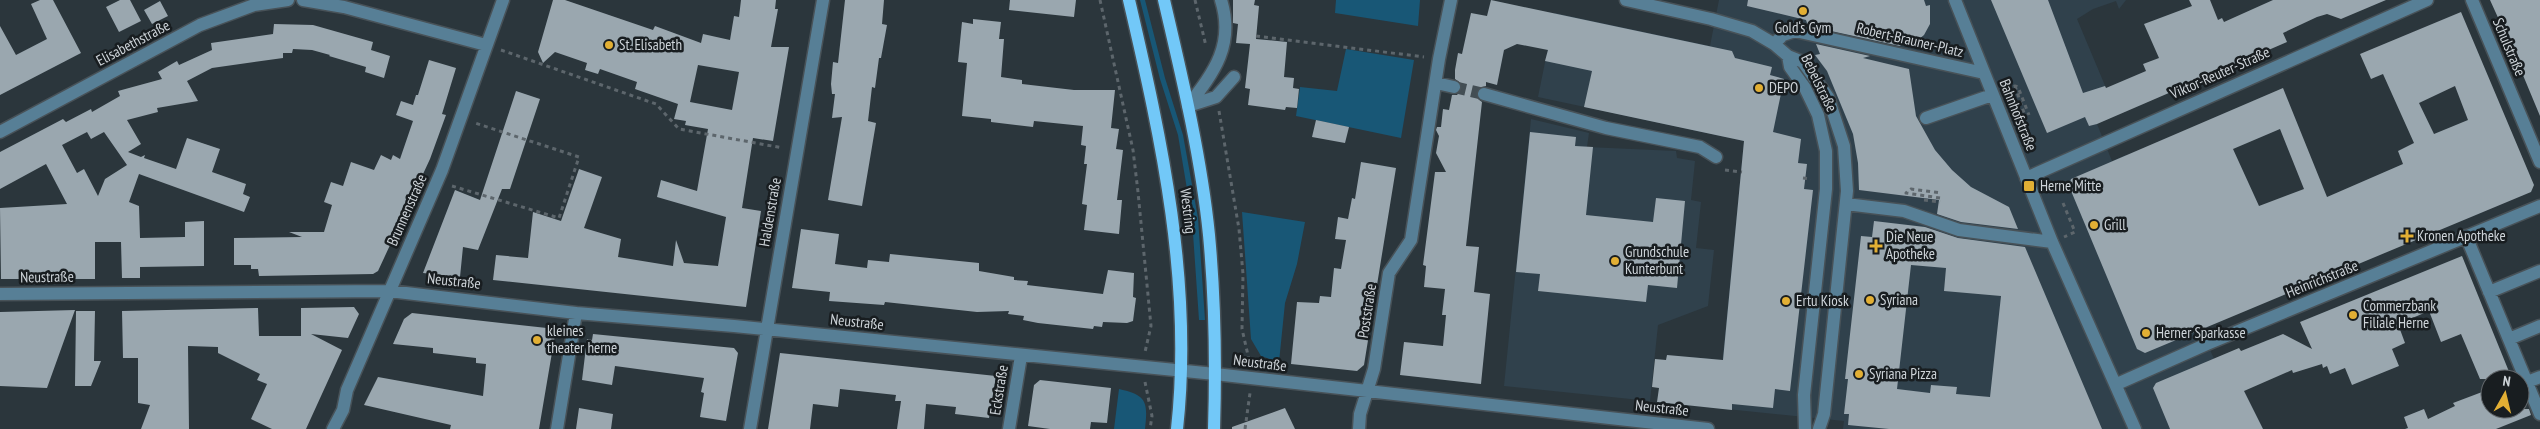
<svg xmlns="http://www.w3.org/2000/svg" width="2540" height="429" font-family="'PT Sans Narrow',sans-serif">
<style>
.built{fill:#30414c}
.green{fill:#185776}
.building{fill:#9aa7af;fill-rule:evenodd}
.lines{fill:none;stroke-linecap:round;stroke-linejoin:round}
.minor-tunnel{stroke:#434e54;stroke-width:12;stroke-dasharray:12 6;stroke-linecap:butt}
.minor-casing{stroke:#485258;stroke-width:15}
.major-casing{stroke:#485258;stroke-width:15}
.path{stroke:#5d666c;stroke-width:3;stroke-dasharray:4 4;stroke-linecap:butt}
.minor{stroke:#577f96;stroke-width:12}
.major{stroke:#72c8f8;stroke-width:12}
.poi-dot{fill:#e2af34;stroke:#181d20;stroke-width:2}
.labels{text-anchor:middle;stroke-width:5;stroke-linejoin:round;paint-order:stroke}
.poi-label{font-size:15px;fill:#ced4d9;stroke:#181d20;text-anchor:start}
.street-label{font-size:15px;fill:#ced4d9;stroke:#181d20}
</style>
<rect width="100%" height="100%" fill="#2b363c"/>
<!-- built -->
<path class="built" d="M1719,0H2126L2119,9L2116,1L2093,9L2077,19L2106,88L2097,124L2112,161L2126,155L2214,359L2206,362L2223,400L2244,391L2263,429H1843L1844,421L1707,407L1688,361L1689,357L1712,359V365H1722L1744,141L1538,97L1555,13L1710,46Z
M1531,119L1589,133L1587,147L1676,151L1677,158L1695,161L1691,200L1701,202L1696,248L1714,250L1708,306L1658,325L1650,401L1504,386Z"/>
<!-- green -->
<path class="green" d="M1140,0H1145L1165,78L1183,135L1198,218L1205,320H1199L1192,219L1178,135L1160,79Z
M1336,0H1420L1418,26L1335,13Z
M1346,49L1414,60L1401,138L1296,116L1300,87L1337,91Z
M1242,212L1305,222L1297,264L1285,303L1279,362L1261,356L1251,339Z
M1119,389C1147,395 1148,402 1145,429H1114Z"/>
<!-- building -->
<path class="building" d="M40,0H53L81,53L0,95V26L16,55L47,39L31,4Z
M120,0H130L141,21L119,32L106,7Z
M553,0H565L653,30L655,26L701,43L703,34L730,40L734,16L739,17L741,0H776L775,9H778L771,47H789L773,141L753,138L742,208L761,211L746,307L493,280L496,255L528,258L533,212L561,221L579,169L602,177L584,228L621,239L618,257L673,266L676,240L684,263L718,266L726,217L657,197L661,180L697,191L708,129L685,125L686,121L674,119L678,104L635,89L637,82L600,69L598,74L585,70L587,63L555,52L543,63L538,52ZM698,65L739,72L732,110L690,102Z
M845,0H884L882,24L887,25L881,58H879L875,88L872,87L868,121L876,123L862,206L828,200L842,117L832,118L835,94H832L831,84L833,62L838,63Z
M1010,0H1076L1074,17L1009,10Z
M1233,0H1255L1254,5L1259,6L1256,39L1287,42L1284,77L1294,78L1293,88L1299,89L1297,108L1286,107L1285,110L1248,105L1250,89L1245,88L1250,44L1236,43L1238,24L1233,23Z
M1491,0L1732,51L1735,58L1772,67L1770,75L1784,79L1773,132L1801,139L1798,163L1807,164L1804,189L1813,190L1790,391L1775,389L1773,408L1732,404V410L1657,402L1659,388L1652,387L1655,359L1666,360L1667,355L1723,360L1744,141L1584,107L1592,71L1545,61L1548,50L1517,44L1504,50L1497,85L1486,82V86L1479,88L1476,92L1478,99L1482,102L1466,246L1479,247L1474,292L1490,294L1481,384L1400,375L1404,342L1443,346L1446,315H1442L1445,289L1424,287L1426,266L1423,265L1435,172H1446L1436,153L1439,136L1436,130L1437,127H1441L1443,109L1449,110L1452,95H1457L1462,89V84L1455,79V70L1458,53L1462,54L1471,13L1487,16Z
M1748,0H1924L1926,6L1930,5V24L1924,35L1918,40L1900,46L1808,26L1806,20L1747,6Z
M1991,0H2048L2083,93L2105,86L2106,88L2146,71L2143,64L2159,58L2144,24L2192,6L2189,0H2210L2218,20L2222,18L2224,22L2273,0H2386L2341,19L2327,14L2317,17L2283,33L2287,42L2097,124L2089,126L2085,117L2047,133Z
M2490,0H2540V116L2510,44Z
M160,1L168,16L152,24L144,10Z
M2461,12L2534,185L2531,192L2145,353L2137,349L2069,186L2071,179L2283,88L2327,197L2403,164L2398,151L2414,143L2383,74L2371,79L2360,54ZM2455,86L2468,120L2434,134L2419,103ZM2280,129L2304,189L2259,206L2233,149Z
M973,19L1001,22L999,39H1004L1001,77L1022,80V84L1074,90H1115L1111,128L1119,129L1116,149L1123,150L1117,200H1122L1119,234L1084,230L1087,205L1082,204L1087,164H1084L1086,146L1081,145L1083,126L1034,121L1033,127L991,122V119L962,116L967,63L958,62L962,22L973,24Z
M274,24L313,25L373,42L371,50L390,56L384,78L365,72L366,67L329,56L330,55L312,50L293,49L292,53H283V58L212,68L187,81L198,101L157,108L158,112L127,120L141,144L128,152L141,157L145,155L144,158L176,169L187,138L220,149L212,172L246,184L243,194L250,197L244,212L139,174L129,202L139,206L140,238L185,237V222L204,221V266L140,267V278H122L121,242H95V279H1L0,208L67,204L46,164L0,189V152L63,119L66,122L91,109L92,112L120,96L118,91L162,79L158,72L177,61L179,65L212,50L211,43L273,34ZM87,132L91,139L104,132L127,165L105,179L98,196L84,169L77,173L62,145Z
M1816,44L1870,56L1863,58L1909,69L1916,116L1935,150L1952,170L1971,187L2009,207L2018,229L1961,222L1937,214L1939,200L1859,190L1858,163L1853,134L1827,71L1815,55L1820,54Z
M429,60L456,68L442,114L446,115L430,159L378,271L373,274L259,276L258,269H251V265H234V238L302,237L289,232H324L332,205L324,202L331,182L343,186L351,162L374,170L381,155L391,160L393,155L400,159L413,121L396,115L401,101L413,105L416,95H418Z
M516,91L540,99L510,189H502L478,250L463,247L460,277L423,273L455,190L480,200Z
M1316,120L1349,127L1345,143L1312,137Z
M1530,132L1576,137L1575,146L1593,147L1586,215L1653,222L1656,198L1685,201L1677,288L1648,285L1646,302L1538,291L1540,274L1516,272Z
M1361,162L1396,168L1364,365L1357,371L1291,364L1297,302L1319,303L1320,296L1331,297L1334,268L1341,269L1346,240L1335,239L1338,217L1348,219L1352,198L1355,199Z
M1874,221L1925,227L1958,238L2025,247L2102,429H1889L1848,425L1849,414H1844L1848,379H1845L1861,236L1872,237ZM1911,265L1946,268L1944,291L2001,296L1990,397L1956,394L1957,387L1931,385L1930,393L1897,389Z
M801,229L839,234L835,264L867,268L868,260L889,262L890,254L979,263V271L1014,277V280L1028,281L1027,285L1103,294L1108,270L1134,273L1133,297L1136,298L1133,321L1127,323L1103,322L1102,327L1094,326L1093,329L1038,323L1023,320L1024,316L1008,314L1009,311L977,312L885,302L884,305L829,301L830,292L792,288Z
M2462,256L2512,379H2480L2461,334L2441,342L2429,311L2398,324L2405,343L2392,349L2399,366L2352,385L2345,368L2330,374L2327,366L2323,368L2322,364L2293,373L2292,370L2244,391L2263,429H2170L2153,388L2156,383L2239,348L2241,351L2283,334L2312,349L2300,322Z
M354,307L359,314L348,338L311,334L342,350L306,429H272L251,419L267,384L257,380L260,374L218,353V347L188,346L189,429H141L150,405L138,403V358H123L122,311L258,308L259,336H301V308Z
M75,310L47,388L0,386V312Z
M76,311H95L94,361H101L91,386H75Z
M412,313L556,329L539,429H450L451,425L364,405L378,377L483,396L486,364L476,363V358L433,353V348L393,344L404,319Z
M593,334L734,348L738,353L726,421L700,417L704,393L701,392L704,378L615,366L612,385L582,380L587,339L592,340Z
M780,353L996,376L989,418L955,414L956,407L926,404L924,429H897L901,401H895L896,395L840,389L838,407L813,404L810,429H768Z
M1040,380L1111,388L1107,423L1091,422L1090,429H1050L1028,426L1034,385Z
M2490,389V409H2529L2531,415L2496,429H2405L2408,428L2404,417L2424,409L2428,419L2455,406L2453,403Z
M579,408L613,414L611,429H576Z
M1285,408L1295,429H1232V427Z"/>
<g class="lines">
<!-- minor-tunnel -->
<path class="minor-tunnel" d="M1454,87L1484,94"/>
<!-- minor casing -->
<g class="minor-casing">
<path id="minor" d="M303,0L344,7L486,45
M1626,0L1711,19L1752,31L1774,44L1788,56L1803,62L1828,97L1844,146L1847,191L1824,414L1819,429
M1955,0L2052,242L2135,429
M2472,0L2540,162
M1774,44L1783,35L1795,31L1984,73
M1788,56L1790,67L1805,88L1818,115L1826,151V189L1804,395L1805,429
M1436,83L1454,87
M1484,94L1606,128L1700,147L1716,157
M1188,106C1214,72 1235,45 1221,0
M1188,106L1216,97L1234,77
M1926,118L1992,95
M0,132L200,25L254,5L288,0
M2026,178L2427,0
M1846,204L1904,211L1959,230L2052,242
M2466,236L2540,414
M2489,292L2540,271
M0,294L389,291L576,313L734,326L1215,374L1708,429
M2509,339L2540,326
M2527,382L2540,377
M2117,384L2207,344L2540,206
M333,429L343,410L347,390L442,170L503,0
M557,429L576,313
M750,429L823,0
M1009,429L1021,356
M1359,429L1360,414L1374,369L1389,273L1411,240L1439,59L1451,0"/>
</g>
<!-- major casing -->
<g class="major-casing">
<path id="major" d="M1129,0C1162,141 1193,284 1177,429
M1164,0C1182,77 1201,156 1209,235C1215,299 1216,365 1214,429"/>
</g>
<!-- path -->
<path class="path" d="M1100,0L1133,150L1138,192L1151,326L1145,352
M1195,0L1206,46
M1256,36L1424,57
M501,50L656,104L679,129L783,148
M2015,86L2025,116
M2006,89L2015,86L2018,87L2029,115
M1219,111L1239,229L1243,274L1242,329L1250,364
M1725,170L1742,172
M1803,178L1811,179
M452,186L559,218L579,157L475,123
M1940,198L1906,193L1911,189L1941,193
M1924,200L1940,202
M2063,203L2075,232L2064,237
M1145,382L1152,416L1150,429
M1245,429L1250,393"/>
<!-- minor -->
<use href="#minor" class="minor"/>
<!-- major -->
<use href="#major" class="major"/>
</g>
<!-- markers -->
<g class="poi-dot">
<circle cx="1803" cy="11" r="5"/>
<circle cx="609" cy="45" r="5"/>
<circle cx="1759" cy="88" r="5"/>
<rect x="2023" y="180" width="12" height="12" rx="2.5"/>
<circle cx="2094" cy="225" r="5"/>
<path d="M2404.5 228.5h5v5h5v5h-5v5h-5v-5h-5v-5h5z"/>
<path d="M1873.5 238.5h5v5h5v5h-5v5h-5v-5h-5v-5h5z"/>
<circle cx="1615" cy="261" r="5"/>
<circle cx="1870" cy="300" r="5"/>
<circle cx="1786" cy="301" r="5"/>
<circle cx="2353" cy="315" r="5"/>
<circle cx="2146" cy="333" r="5"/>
<circle cx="537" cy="340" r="5"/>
<circle cx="1859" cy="374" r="5"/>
</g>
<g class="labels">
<!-- poi labels -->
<g class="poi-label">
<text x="1803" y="33" text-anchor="middle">Gold‘s Gym</text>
<text x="619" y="50">St. Elisabeth</text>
<text x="1769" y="93">DEPO</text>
<text x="2040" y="191">Herne Mitte</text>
<text x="2104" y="230">Grill</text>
<text x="2417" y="241">Kronen Apotheke</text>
<text x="1886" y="242">Die Neue<tspan x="1886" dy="17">Apotheke</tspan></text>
<text x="1625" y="257">Grundschule<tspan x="1625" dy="17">Kunterbunt</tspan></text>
<text x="1880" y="305">Syriana</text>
<text x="1796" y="306">Ertu Kiosk</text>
<text x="2363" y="311">Commerzbank<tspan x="2363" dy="17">Filiale Herne</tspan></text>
<text x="547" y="336">kleines<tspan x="547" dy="17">theater herne</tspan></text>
<text x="2156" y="338">Herner Sparkasse</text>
<text x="1869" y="379">Syriana Pizza</text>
</g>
<!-- street labels -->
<g class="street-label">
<text transform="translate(1910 40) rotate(13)" y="5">Robert-Brauner-Platz</text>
<text transform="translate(133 43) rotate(-28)" y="5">Elisabethstraße</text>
<text transform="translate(2509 47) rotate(67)" y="5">Schulstraße</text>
<text transform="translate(2220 73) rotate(-24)" y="5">Viktor-Reuter-Straße</text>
<text transform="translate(1819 83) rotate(64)" y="5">Bebelstraße</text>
<text transform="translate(2018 115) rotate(68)" y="5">Bahnhofstraße</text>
<text transform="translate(407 210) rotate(-66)" y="5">Brunnenstraße</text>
<text transform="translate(1188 211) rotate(83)" y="5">Westring</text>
<text transform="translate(770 212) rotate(-80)" y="5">Haldenstraße</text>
<text transform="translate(47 277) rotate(-1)" y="5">Neustraße</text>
<text transform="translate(2322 279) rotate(-22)" y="5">Heinrichstraße</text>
<text transform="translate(454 281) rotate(6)" y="5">Neustraße</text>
<text transform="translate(1367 311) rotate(-81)" y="5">Poststraße</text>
<text transform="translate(857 322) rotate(6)" y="5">Neustraße</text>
<text transform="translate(1260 363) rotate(7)" y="5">Neustraße</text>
<text transform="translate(999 390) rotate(-81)" y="5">Eckstraße</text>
<text transform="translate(1662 408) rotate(6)" y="5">Neustraße</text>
</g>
</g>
<!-- north arrow -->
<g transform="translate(2505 394) rotate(8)"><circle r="24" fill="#181d20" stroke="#61666a"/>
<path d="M0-4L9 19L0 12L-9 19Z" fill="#e2af34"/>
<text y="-8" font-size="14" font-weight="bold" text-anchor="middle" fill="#ced4d9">N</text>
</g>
</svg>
